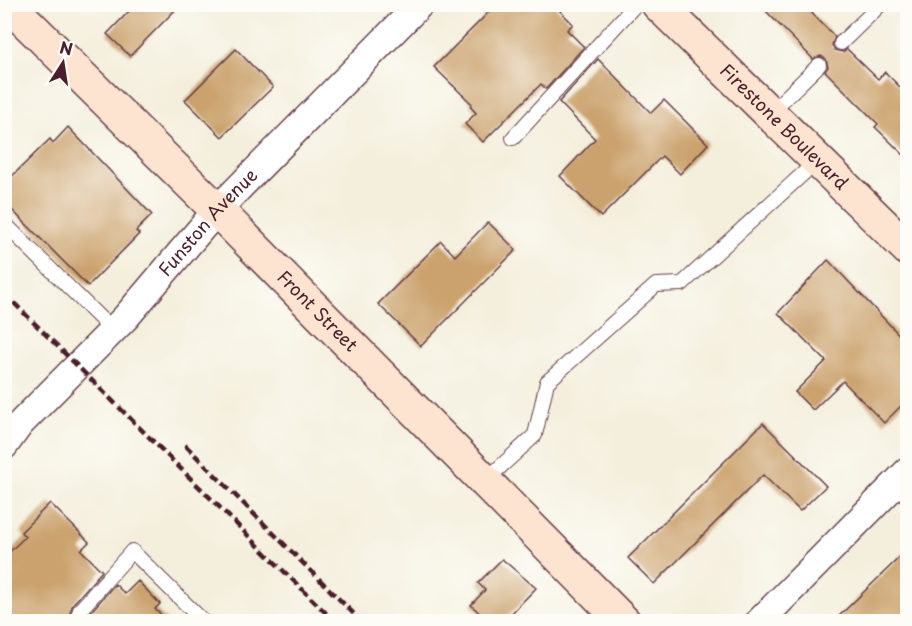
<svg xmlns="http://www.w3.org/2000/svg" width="912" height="626" font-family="'Playpen Sans',sans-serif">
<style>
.building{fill:#cba26d}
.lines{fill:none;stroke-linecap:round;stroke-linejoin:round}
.lane-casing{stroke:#643e46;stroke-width:16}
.street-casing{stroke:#643e46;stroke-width:30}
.secondary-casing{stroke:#643e46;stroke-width:36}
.lane{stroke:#fff;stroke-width:14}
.street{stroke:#fff;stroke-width:27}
.secondary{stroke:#fde4d0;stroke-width:33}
.rail{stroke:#4a1f2b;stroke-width:4.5;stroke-dasharray:9 4.5;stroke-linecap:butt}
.labels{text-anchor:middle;stroke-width:5;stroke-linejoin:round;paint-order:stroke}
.street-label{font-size:18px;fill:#4a1f2b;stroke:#fdfcf7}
</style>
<rect width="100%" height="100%" fill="#fdfcf7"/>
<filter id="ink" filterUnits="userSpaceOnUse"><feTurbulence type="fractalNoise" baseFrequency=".0167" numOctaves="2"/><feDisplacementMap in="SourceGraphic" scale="12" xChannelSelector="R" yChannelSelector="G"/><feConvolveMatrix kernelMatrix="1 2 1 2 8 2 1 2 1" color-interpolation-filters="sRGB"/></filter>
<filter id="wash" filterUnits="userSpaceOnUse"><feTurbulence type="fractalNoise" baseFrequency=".008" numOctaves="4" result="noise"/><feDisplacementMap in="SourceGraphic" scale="24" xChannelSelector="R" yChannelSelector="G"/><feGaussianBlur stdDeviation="1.35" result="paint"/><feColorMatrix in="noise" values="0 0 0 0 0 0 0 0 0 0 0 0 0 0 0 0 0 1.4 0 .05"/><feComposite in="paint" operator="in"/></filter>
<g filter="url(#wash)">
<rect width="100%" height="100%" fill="#f4efdd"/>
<g id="blocks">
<!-- building -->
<path class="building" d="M136,4H181L130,56L107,34Z
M497,4H553L573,24L567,30L584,47L546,89L541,84L483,142L465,124L476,113L470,106L472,104L434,67Z
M759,4H803L835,37L832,45L835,50L843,52L847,49L878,79L885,72L908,95V159L875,127L878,124L825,71L828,67L826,59L821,56L813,59Z
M236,49L273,87L222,137L185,100Z
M598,59L651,113L664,100L708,144L680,174L662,156L601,217L560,176L595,139L559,102Z
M68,127L152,215L136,231L139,234L88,286L4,202V184L50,139L53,143Z
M488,222L516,250L421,346L378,304L441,241L455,256Z
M828,260L908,344V399L884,423L843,381L813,410L795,392L826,361L778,313Z
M763,423L826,486L800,511L763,475L654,584L628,558Z
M50,503L89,542L81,550L102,571L73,604L67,621H4V557L25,537L21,532Z
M908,549V621H834Z
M502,559L536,588L504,621H488L471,605L485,590L478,583Z
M138,581L160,604L155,609L168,621H86L88,615L115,584L125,594Z"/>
</g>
</g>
<g filter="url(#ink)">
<use href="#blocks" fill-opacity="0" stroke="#643e46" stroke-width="1.5"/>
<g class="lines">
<!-- lane casing -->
<g class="lane-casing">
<path id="lane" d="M841,43L881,4
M769,114L819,65
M513,138L636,4
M4,223L113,331
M486,480L535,435L547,382L656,285L682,284L817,161
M76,622L80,610L132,551L204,622"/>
</g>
<!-- street casing -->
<g class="street-casing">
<g id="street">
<path id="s1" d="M4,446L20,424L126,317L217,210L420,4"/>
<path d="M759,622L908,471"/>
</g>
</g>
<!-- secondary casing -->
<g class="secondary-casing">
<g id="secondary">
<path id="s2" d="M8,4L217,210L624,622"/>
<path id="s3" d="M658,4L908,249"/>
</g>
</g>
<!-- lane -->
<use href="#lane" class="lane"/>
<!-- street -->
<use href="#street" class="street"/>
<!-- secondary -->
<use href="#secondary" class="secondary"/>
<!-- rail -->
<path class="rail" d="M4,293L335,622
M185,445L362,622"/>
</g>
</g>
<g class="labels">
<!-- street labels -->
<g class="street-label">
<text dy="6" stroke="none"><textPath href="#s3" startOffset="176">Firestone Boulevard</textPath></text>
<text dy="6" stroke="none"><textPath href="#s1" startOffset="303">Funston Avenue</textPath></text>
<text dy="6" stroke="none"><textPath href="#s2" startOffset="436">Front Street</textPath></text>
</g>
</g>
<!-- margin -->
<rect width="912" height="626" fill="none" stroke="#fdfcf7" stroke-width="24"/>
<!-- north arrow -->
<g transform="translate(63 63) rotate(12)" stroke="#fdfcf7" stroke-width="4.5" paint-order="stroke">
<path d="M0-4.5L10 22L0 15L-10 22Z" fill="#4a1f2b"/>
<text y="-9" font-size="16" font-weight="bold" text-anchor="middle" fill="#4a1f2b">N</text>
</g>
</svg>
